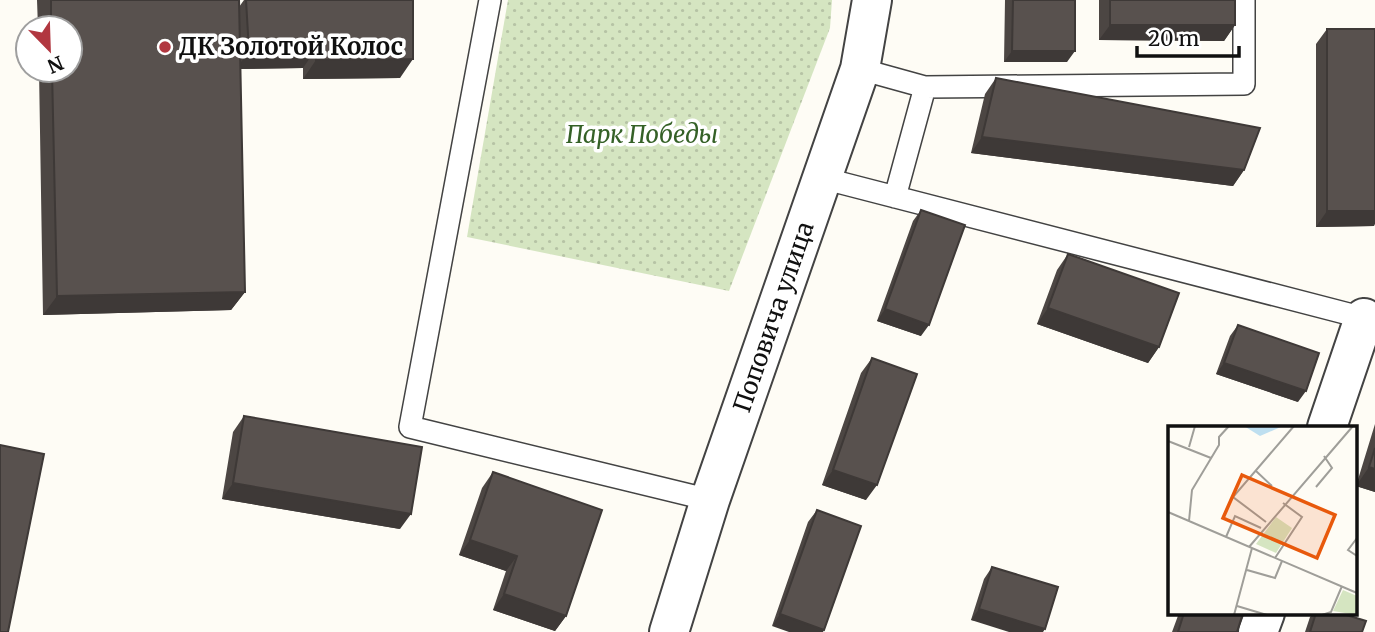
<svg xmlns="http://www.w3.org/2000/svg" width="1375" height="632" font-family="Merriweather,serif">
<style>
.park{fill:url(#park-dots)}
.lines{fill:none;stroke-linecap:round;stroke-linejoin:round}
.lane-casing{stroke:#434343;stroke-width:24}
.street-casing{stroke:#434343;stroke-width:42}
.lane{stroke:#fff;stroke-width:21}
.street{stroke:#fff;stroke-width:38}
.wall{fill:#4c4643}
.shaded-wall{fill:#3e3937}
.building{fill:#58514e;stroke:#3e3937;stroke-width:2}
.poi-dot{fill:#b13740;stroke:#fff;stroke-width:2.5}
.labels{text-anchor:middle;stroke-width:7;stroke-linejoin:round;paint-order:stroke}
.poi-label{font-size:24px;font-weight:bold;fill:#101010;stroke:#fff;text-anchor:start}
.park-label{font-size:24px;font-style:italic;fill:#356127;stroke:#fff}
.street-label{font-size:24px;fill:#101010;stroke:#fff}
.inset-road{fill:none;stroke:#9f9e99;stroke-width:2}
.view{fill:#e8590c;fill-opacity:0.15;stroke:#e8590c;stroke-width:3.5}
.inset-edge{fill:none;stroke:#101010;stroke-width:3.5}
</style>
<defs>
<pattern id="park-dots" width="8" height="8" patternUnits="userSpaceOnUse" patternTransform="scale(1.75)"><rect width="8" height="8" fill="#d5e5c1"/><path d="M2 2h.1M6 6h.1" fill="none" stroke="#b6c3a5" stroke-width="1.8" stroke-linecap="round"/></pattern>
</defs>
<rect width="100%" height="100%" fill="#fefcf5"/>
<!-- park -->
<path class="park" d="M508,0H832L830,28L729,291L467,237Z"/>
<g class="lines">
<!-- lane casing -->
<g class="lane-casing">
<path id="lane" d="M490,0L410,427L710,500
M860,69L925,87L1244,84V0
M822,178L1364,318
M895,197L925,87"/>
</g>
<!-- street casing -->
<g class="street-casing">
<path id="street" d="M1327,427L1364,318
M669,632L710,500L860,69L872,0
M1258,632L1265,613"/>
</g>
<!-- lane -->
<use href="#lane" class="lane"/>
<!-- street -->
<use href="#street" class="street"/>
</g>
<!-- wall -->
<path class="wall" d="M37,0H239V7L244,0H413L400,78L303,79V68L240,69L245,292L231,310L43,315L39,70H70V28H38Z
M1005,0H1075L1067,62H1004Z
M1099,0H1235V25L1224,41L1099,40Z
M1327,29L1374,226L1316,227V44Z
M996,78L1244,170L1233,186L971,153L985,94Z
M921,210V336L877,321L913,221Z
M1068,254L1159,347L1148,363L1037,324L1057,270Z
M1238,325L1298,402L1216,374L1230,336Z
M872,358L866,500L822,485L861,373Z
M244,416L400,529L222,499L233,432Z
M1375,424V492L1356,486Z
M493,472L566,616L555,631L493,610L506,571L459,555L482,488Z
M817,510L861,526L772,626L808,522Z
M992,567L1043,632L971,620L984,579Z
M1179,613H1243L1237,632H1172Z
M1313,613H1340L1362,632H1305L1310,617Z"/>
<!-- shaded-wall -->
<path class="shaded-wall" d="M1110,25H1235L1224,41L1099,40Z
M316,49L303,68L236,69L249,51Z
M1012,51H1075L1067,62H1004Z
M413,59L400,78L303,79L316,60Z
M982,137L1244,170L1233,186L971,153Z
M1327,211H1375V224L1374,226L1316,227Z
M245,292L231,310L43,315L57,296Z
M1048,308L1159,347L1148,363L1037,324Z
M885,309L929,325L921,336L877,321Z
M1224,363L1306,391L1298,402L1216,374Z
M1369,467L1375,469V492L1356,486Z
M833,470L877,485L866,500L822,485Z
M233,483L411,514L400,529L222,499Z
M470,540L517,556L506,571L459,555Z
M504,594L566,616L555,631L493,610Z
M979,609L1045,629L1043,632H1009L971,620Z
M780,614L824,630L823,632H789L772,626Z"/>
<!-- building -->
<path class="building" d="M51,0H239L245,292L57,296L52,70H70V28H51Z
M246,0H413V59L316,60V49L249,51Z
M1013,0H1075V51H1012Z
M1110,0H1235V25H1110Z
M1327,29H1375V211H1327Z
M996,78L1260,128L1244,170L982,137Z
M921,210L965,225L929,325L885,309Z
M1068,254L1179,293L1159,347L1048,308Z
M1238,325L1319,353L1306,391L1224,363Z
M872,358L917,374L877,485L833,470Z
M244,416L422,447L411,514L233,483Z
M0,445L44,454L8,632H0Z
M1375,448V469L1369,467Z
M493,472L602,510L566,616L504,594L517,556L470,540Z
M817,510L861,526L824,630L780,614Z
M992,567L1058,587L1045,629L979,609Z
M1184,613H1243L1237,632H1178Z
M1316,613H1340L1366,621L1362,632H1310Z"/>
<!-- markers -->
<circle class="poi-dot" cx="165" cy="47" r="7"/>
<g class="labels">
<!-- poi labels -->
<g class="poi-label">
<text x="179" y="55">ДК Золотой Колос</text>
</g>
<!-- park labels -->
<g class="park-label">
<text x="642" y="143">Парк Победы</text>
</g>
<!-- street labels -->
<g class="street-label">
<text transform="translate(774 317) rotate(-71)" y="8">Поповича улица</text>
</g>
</g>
<!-- overview -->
<g transform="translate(1168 426)">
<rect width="189" height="189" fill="#fefcf5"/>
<path d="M108,91L124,102L108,127L88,118ZM175,164L189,170V189L165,185Z" fill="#d5e5c1"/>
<path d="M76,0H115L92,10Z" fill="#bedff0"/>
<path class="inset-road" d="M0,15L43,32M21,21L27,0M88,45L104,60M148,61L164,42L156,30M0,86L189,167M21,95L24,64L51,19V11L61,0M98,96L65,71L126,0M58,111L67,90L93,102M189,112L180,124L189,130M81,121L185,0M107,132L134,91L115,77M79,144L107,152L114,135M69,180L99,189M66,189L84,122M154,189L163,186L174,160"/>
<path class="view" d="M74,49L167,89L149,132L55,92Z"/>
<rect width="189" height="189" class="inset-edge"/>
</g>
<!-- north arrow -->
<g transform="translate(49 49) rotate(157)"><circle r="33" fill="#ffffff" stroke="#9f9f9f" stroke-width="2"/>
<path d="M0-5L12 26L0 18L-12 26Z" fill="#b13740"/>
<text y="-10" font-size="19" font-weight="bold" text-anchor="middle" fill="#101010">N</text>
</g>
<!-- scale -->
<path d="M1137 46v10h102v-10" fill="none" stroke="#101010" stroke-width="3.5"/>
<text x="1148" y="46" font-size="21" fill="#101010" stroke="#ffffff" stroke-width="5" paint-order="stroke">20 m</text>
</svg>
